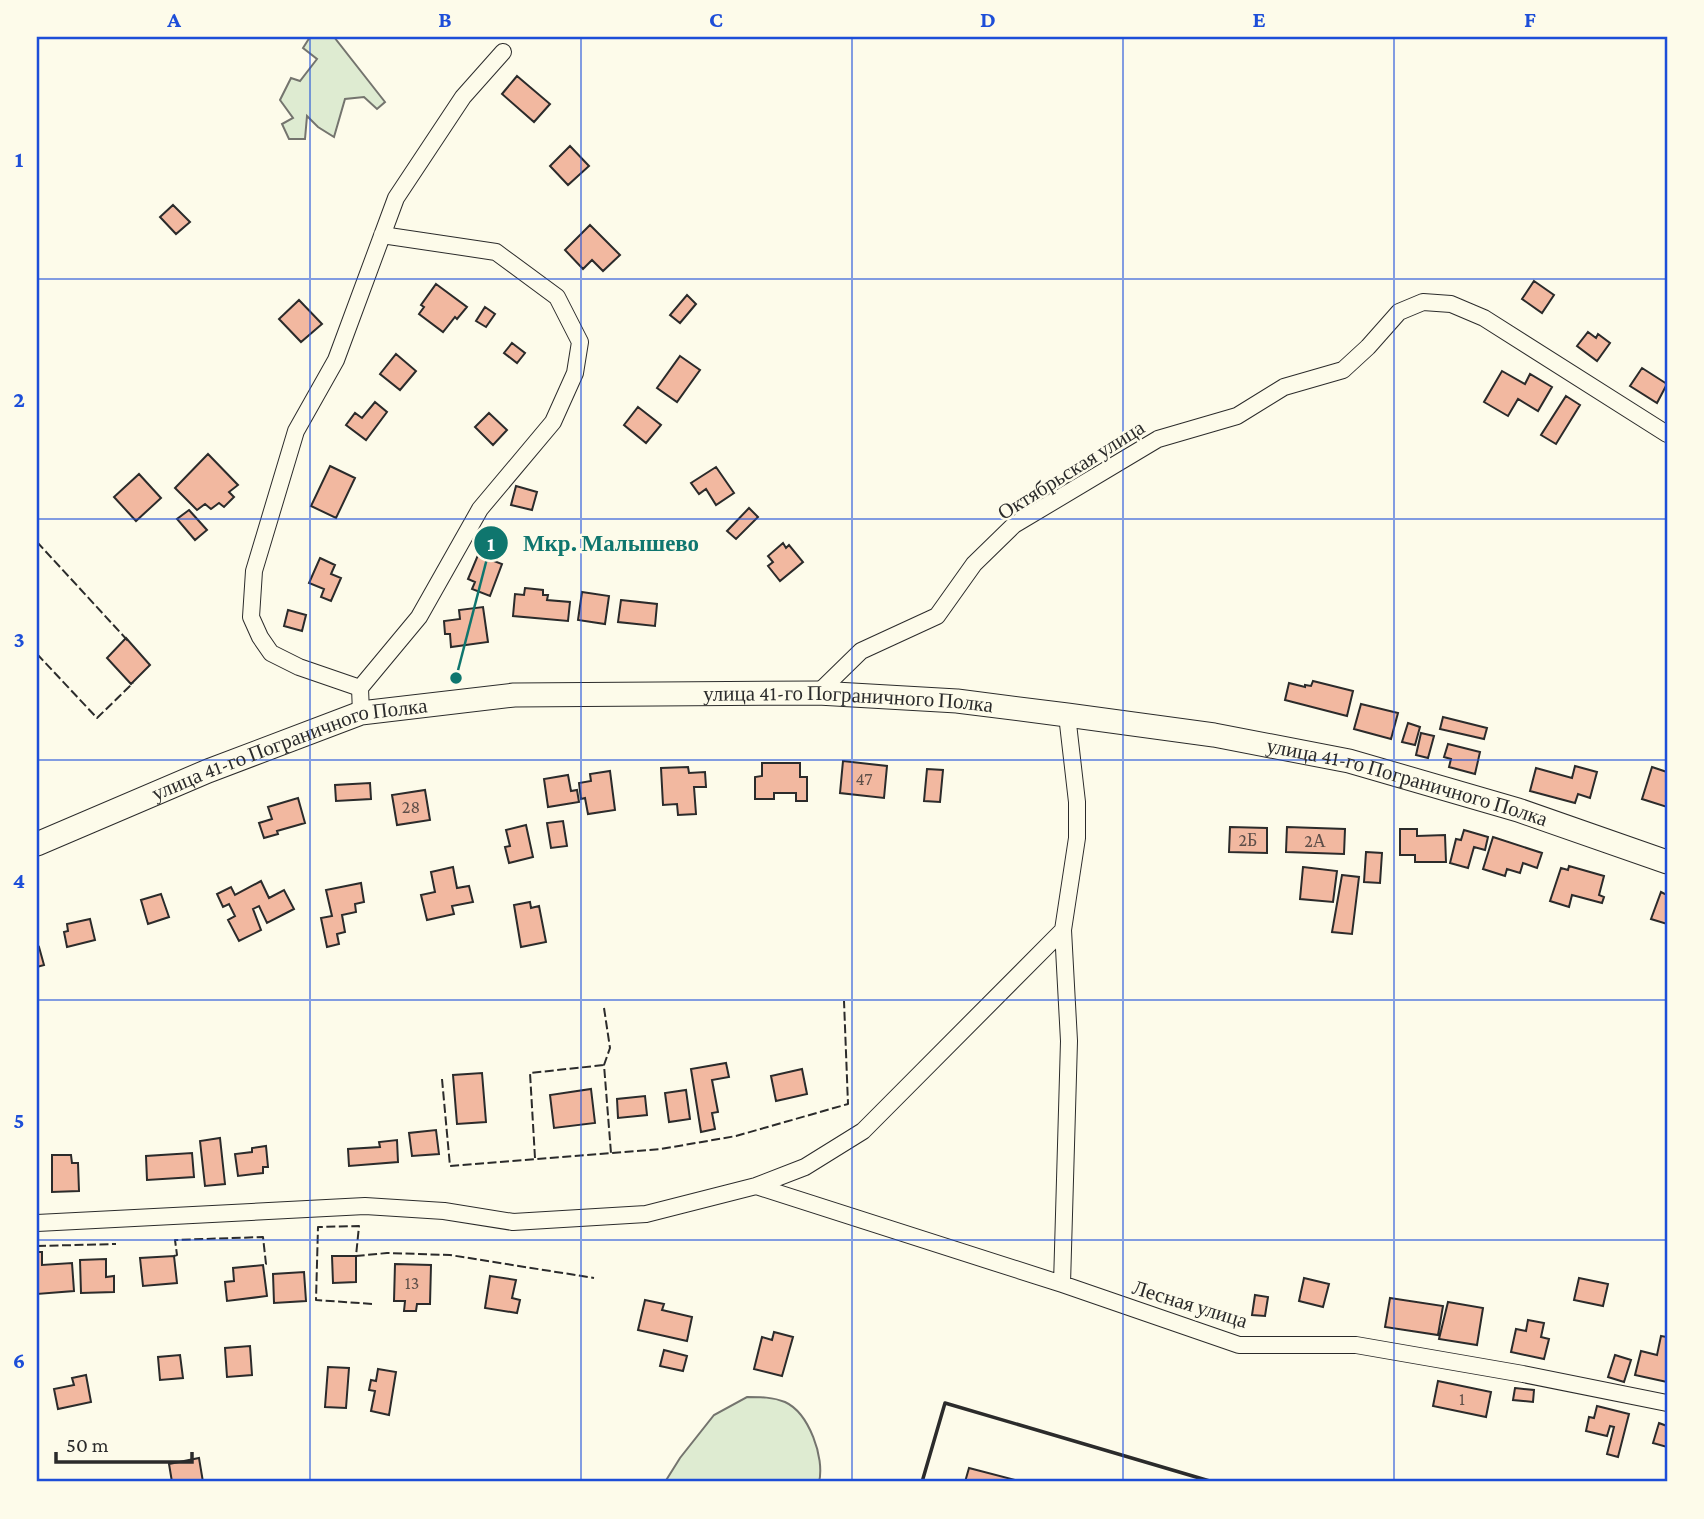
<svg xmlns="http://www.w3.org/2000/svg" width="1704" height="1519" font-family="'Crimson Pro',serif">
<style>
.green{fill:#deebd1;stroke:#74746e;stroke-width:2}
.building{fill:#f2b8a0;stroke:#2b2b2b;stroke-width:2}
.lines{fill:none;stroke-linecap:round;stroke-linejoin:round}
.street-casing{stroke:#2b2b2b;stroke-width:18}
.secondary-casing{stroke:#2b2b2b;stroke-width:25}
.street{stroke:#fdfbea;stroke-width:16}
.secondary{stroke:#fdfbea;stroke-width:23}
.fence{stroke:#2b2b2b;stroke-width:2;stroke-dasharray:9 3.5;stroke-linecap:butt}
.wall{stroke:#2b2b2b;stroke-width:3.5}
.grid{fill:none;stroke:#1d4ed8;stroke-width:2;stroke-opacity:0.55}
.labels{text-anchor:middle;stroke-width:5;stroke-linejoin:round;paint-order:stroke}
.number-label{font-size:18px;fill:#5d4e48}
.street-label{font-size:21px;fill:#2b2b2b;stroke:#fdfbea}
.leader{fill:none;stroke:#0f766e;stroke-width:2.5}
.callout-dot{fill:#0f766e;stroke:#fdfbea;stroke-width:2.5}
.mark-label{font-size:21px;text-anchor:middle;font-weight:bold;fill:#fff}
.callout-label{font-size:23px;text-anchor:middle;font-weight:bold;fill:#0f766e;stroke:#fdfbea;stroke-width:5;stroke-linejoin:round;paint-order:stroke}
.neatline{fill:none;stroke:#1d4ed8;stroke-width:2.5}
.grid-label{font-size:23px;text-anchor:middle;font-weight:bold;fill:#1d4ed8}
</style>
<rect width="100%" height="100%" fill="#fdfbea"/>
<!-- green -->
<path class="green" d="M310,37H334L385,102L377,109L364,97L345,99L334,137L318,127L307,116L305,139H289L282,124L293,118L280,100L291,78L300,81L317,59L303,48Z
M747,1397C760,1397 773,1397 785,1402C809,1413 825,1458 819,1482H665L680,1458L714,1415Z"/>
<!-- building -->
<path class="building" d="M517,76L550,104L534,122L502,94Z
M570,146L589,166L568,185L550,166Z
M173,205L190,222L176,234L160,217Z
M590,225L620,255L603,271L592,260L583,269L565,250Z
M1534,281L1554,295L1542,313L1522,299Z
M436,284L467,307L457,319L455,317L443,332L419,314L424,307L421,305Z
M687,295L696,304L680,323L670,315Z
M299,300L322,324L301,342L279,319Z
M485,307L495,314L486,327L476,321Z
M1588,332L1596,338L1598,334L1610,343L1597,361L1577,346Z
M512,343L525,353L517,363L504,353Z
M396,354L416,371L400,390L380,374Z
M680,356L700,370L677,402L657,388Z
M1642,368L1667,384L1657,403L1630,386Z
M1502,371L1525,384L1530,374L1552,387L1538,411L1518,399L1508,416L1484,402Z
M1566,396L1580,405L1556,444L1541,435Z
M375,402L387,412L366,440L346,425L355,413L362,418Z
M638,407L661,425L646,443L624,425Z
M489,413L507,430L493,445L475,427Z
M208,454L238,485L229,492L234,497L224,507L219,503L211,509L205,504L197,510L175,488Z
M330,466L355,478L336,518L311,506Z
M716,467L734,493L716,505L706,489L699,494L691,483Z
M139,474L161,498L136,521L114,497Z
M516,486L537,492L532,510L511,505Z
M749,508L758,517L736,539L727,531Z
M189,510L207,530L195,540L177,519Z
M783,543L786,548L789,545L803,562L780,581L768,566L773,562L768,556Z
M478,555L502,564L490,596L472,589L475,582L468,579Z
M320,558L335,565L331,574L341,578L331,601L321,597L324,589L309,583Z
M525,588L543,590V595H548L547,600L570,602L568,621L513,616L515,594L524,595Z
M582,592L609,596L605,624L578,620Z
M621,600L657,604L655,626L618,622Z
M483,607L488,642L451,647L450,634H445L444,621L460,619L459,610Z
M288,610L306,615L302,631L284,626Z
M126,638L150,665L131,684L107,658Z
M1313,681L1353,691L1347,716L1285,700L1289,683L1305,687V685L1311,686Z
M1361,704L1398,713L1391,739L1354,729Z
M1443,717L1487,728L1484,739L1440,729Z
M1408,723L1420,727L1415,745L1402,742Z
M1421,733L1434,736L1428,758L1416,755Z
M1448,744L1480,752L1475,774L1449,767L1451,759L1444,757Z
M843,761L887,766L884,798L840,793Z
M762,763H800V777H807V801H796V793H774V799H755V777L762,776Z
M1575,766L1597,772L1590,798L1578,794L1575,803L1530,791L1536,768L1572,778Z
M688,767L689,773L705,772L706,787H694L696,814L678,815L677,804L663,805L661,768Z
M1652,767L1667,772V807L1642,799Z
M927,769L943,770L940,802L924,801Z
M610,771L615,810L588,814L585,798L581,799L579,783L591,781L590,774Z
M568,775L571,791L577,790L579,802L548,807L544,779Z
M370,783L371,799L336,801L335,785Z
M425,790L430,820L397,825L392,795Z
M298,798L305,823L277,831L278,834L264,838L259,823L272,819L268,807Z
M563,821L567,846L551,848L547,823Z
M526,825L533,857L509,863L505,847L510,846L506,830Z
M1230,827L1267,828V853L1229,852Z
M1287,827L1345,829L1344,854L1286,852Z
M1400,829H1417V836L1445,835L1446,862H1415V855H1400Z
M1464,830L1488,837L1485,850L1474,847L1468,868L1450,863L1456,839L1461,840Z
M1493,837L1542,853L1537,868L1523,863L1520,873L1507,869L1505,876L1483,869Z
M1366,852L1382,853L1380,883L1364,882Z
M1569,866L1604,876L1599,895L1604,897L1602,903L1572,895L1569,907L1550,901L1561,868L1568,870Z
M453,867L457,888L469,886L473,902L452,906L454,914L427,920L421,895L435,892L431,872Z
M1303,867L1337,871L1333,902L1300,899Z
M1342,875L1359,877L1352,934L1332,932Z
M261,881L269,898L284,890L294,909L267,923L259,906L253,909L261,930L239,941L228,920L235,916L229,904L223,907L217,894L231,887L235,895Z
M361,883L364,902L355,904L356,912L342,915L345,932L337,934L339,944L327,947L321,918L332,916L326,890Z
M1661,892L1667,895V924L1651,919Z
M161,894L169,917L148,924L141,900Z
M530,902L531,908L539,906L546,942L521,947L514,905Z
M90,919L95,940L67,947L64,932L68,931L67,924Z
M39,947L44,965L37,967V948Z
M726,1063L729,1077L712,1080L718,1112L712,1113L715,1129L701,1132L691,1069Z
M802,1069L807,1094L776,1101L771,1076Z
M482,1073L486,1122L457,1124L453,1075Z
M591,1089L595,1123L554,1128L550,1095Z
M686,1090L690,1119L669,1122L665,1093Z
M645,1096L647,1115L618,1118L617,1099Z
M436,1130L439,1154L412,1156L409,1133Z
M220,1138L225,1184L205,1186L200,1141Z
M397,1140L398,1162L349,1166L348,1149L380,1147L379,1142Z
M266,1146L268,1167H263V1173L238,1176L235,1154L252,1152V1148Z
M192,1153L194,1177L147,1180L146,1156Z
M52,1155H71L72,1163H78L79,1191L52,1192Z
M37,1252H42V1265L72,1263L74,1291L37,1294Z
M174,1256L177,1283L143,1286L140,1258Z
M332,1256H356V1282L333,1283Z
M106,1259V1277L114,1276V1292L81,1293L80,1260Z
M395,1264L431,1265L430,1304H417L416,1311H404L405,1301H394Z
M263,1265L267,1296L227,1301L225,1282L234,1281L233,1268Z
M304,1272L306,1301L274,1303L273,1274Z
M490,1276L516,1280L512,1298L520,1300L517,1313L485,1308Z
M1304,1278L1329,1284L1323,1307L1299,1301Z
M1579,1278L1608,1284L1603,1306L1574,1300Z
M1255,1295L1268,1297L1265,1316L1252,1315Z
M1390,1298L1443,1306L1438,1335L1385,1327Z
M645,1300L664,1304L662,1310L692,1317L687,1341L638,1330Z
M1448,1302L1483,1308L1477,1345L1439,1339Z
M1528,1320L1544,1323L1541,1337L1549,1339L1544,1359L1511,1352L1516,1329L1526,1331Z
M774,1332L793,1337L782,1376L754,1369L762,1337L772,1340Z
M1661,1336L1667,1337V1382L1635,1375L1641,1351L1657,1355Z
M250,1346L252,1375L227,1377L225,1348Z
M664,1350L687,1356L683,1371L660,1366Z
M180,1355L183,1378L160,1380L158,1357Z
M1615,1355L1631,1360L1624,1382L1608,1377Z
M328,1367L349,1368L346,1408L325,1407Z
M378,1369L396,1372L389,1415L371,1411L375,1391L369,1390L371,1380L376,1381Z
M86,1375L91,1402L58,1409L54,1389L74,1385L72,1378Z
M1438,1381L1491,1392L1486,1417L1433,1406Z
M1515,1388L1534,1390L1533,1402L1513,1400Z
M1597,1406L1629,1414L1618,1457L1607,1454L1614,1427L1610,1426L1607,1436L1586,1431L1589,1417L1594,1418Z
M1659,1423L1667,1426V1447L1653,1443Z
M199,1458L203,1482H172L169,1464Z
M969,1468L1023,1482H965Z"/>
<g class="lines">
<!-- street casing -->
<g class="street-casing">
<path id="street" d="M360,688L419,617L480,509L553,422L575,373L580,342L557,297L496,252L382,235
M818,693L861,651L937,616L974,564L1014,525L1158,439L1237,416L1284,387L1343,370L1368,347L1399,312L1423,302L1451,304L1484,318L1667,434
M361,713L360,688L299,667L271,653L260,637L251,617L254,571L296,431L336,360L396,198L463,97L503,52
M756,1186L1062,1284L1239,1345H1356L1523,1374L1667,1403
M37,1223L365,1206L444,1211L513,1222L646,1214L756,1186L805,1167L863,1131L1063,930
M1062,1284L1069,1041L1063,930L1077,838V802L1067,715"/>
</g>
<!-- secondary casing -->
<g class="secondary-casing">
<g id="secondary">
<path id="s1" d="M37,844L208,771L361,713L514,695L818,693L957,701L1067,715L1214,735L1349,761L1518,810L1667,862"/>
</g>
</g>
<!-- street -->
<use href="#street" class="street"/>
<!-- secondary -->
<use href="#secondary" class="secondary"/>
<!-- fence -->
<path class="fence" d="M37,542L129,642
M37,654L97,718L133,683
M604,1008L610,1048L604,1065L611,1153
M442,1079L450,1166L661,1149L736,1136L848,1104L844,1001
M535,1158L530,1073L604,1065
M37,1246L116,1244
M174,1256L177,1255L175,1240L263,1237L266,1264L263,1265
M372,1304L316,1300L318,1227L359,1226L356,1256L387,1253L450,1255L594,1278"/>
<!-- wall -->
<path class="wall" d="M922,1482L945,1403L1213,1482"/>
</g>
<!-- grid -->
<path class="grid" d="M310,37V1482M581,37V1482M852,37V1482M1123,37V1482M1394,37V1482M37,279H1667M37,519H1667M37,760H1667M37,1000H1667M37,1240H1667"/>
<g class="labels">
<!-- number labels -->
<g class="number-label">
<text x="864" y="785">47</text>
<text x="411" y="813">28</text>
<text x="1248" y="846">2Б</text>
<text x="1315" y="847">2А</text>
<text x="412" y="1289">13</text>
<text x="1462" y="1405">1</text>
</g>
<!-- street labels -->
<g class="street-label">
<text transform="translate(1071 470) rotate(-32)" y="7">Октябрьская улица</text>
<text dy="7" stroke="none"><textPath href="#s1" startOffset="838">улица 41-го Пограничного Полка</textPath></text>
<text dy="7" stroke="none"><textPath href="#s1" startOffset="271">улица 41-го Пограничного Полка</textPath></text>
<text dy="7" stroke="none"><textPath href="#s1" startOffset="1405">улица 41-го Пограничного Полка</textPath></text>
<text transform="translate(1190 1304) rotate(17)" y="7">Лесная улица</text>
</g>
</g>
<!-- callouts -->
<path class="leader" d="M456 678L491 543"/>
<g class="callout-dot">
<circle cx="456" cy="678" r="7"/>
<circle cx="491" cy="543" r="18"/>
</g>
<g class="mark-label">
<text x="491" y="551">1</text>
</g>
<g class="callout-label">
<text x="611" y="551">Мкр. Малышево</text>
</g>
<!-- border -->
<rect width="1704" height="1519" fill="none" stroke="#fdfbea" stroke-width="77"/>
<!-- scale -->
<path d="M56 1452v10h136v-10" fill="none" stroke="#2b2b2b" stroke-width="3.5"/>
<text x="66" y="1452" font-size="21" fill="#2b2b2b" stroke="#fdfbea" stroke-width="5" paint-order="stroke">50 m</text>
<rect x="38" y="38" width="1628" height="1442" class="neatline"/>
<g class="grid-label">
<text x="174" y="27">A</text>
<text x="445" y="27">B</text>
<text x="716" y="27">C</text>
<text x="988" y="27">D</text>
<text x="1259" y="27">E</text>
<text x="1530" y="27">F</text>
<text x="19" y="167">1</text>
<text x="19" y="407">2</text>
<text x="19" y="647">3</text>
<text x="19" y="888">4</text>
<text x="19" y="1128">5</text>
<text x="19" y="1368">6</text>
</g>
</svg>
